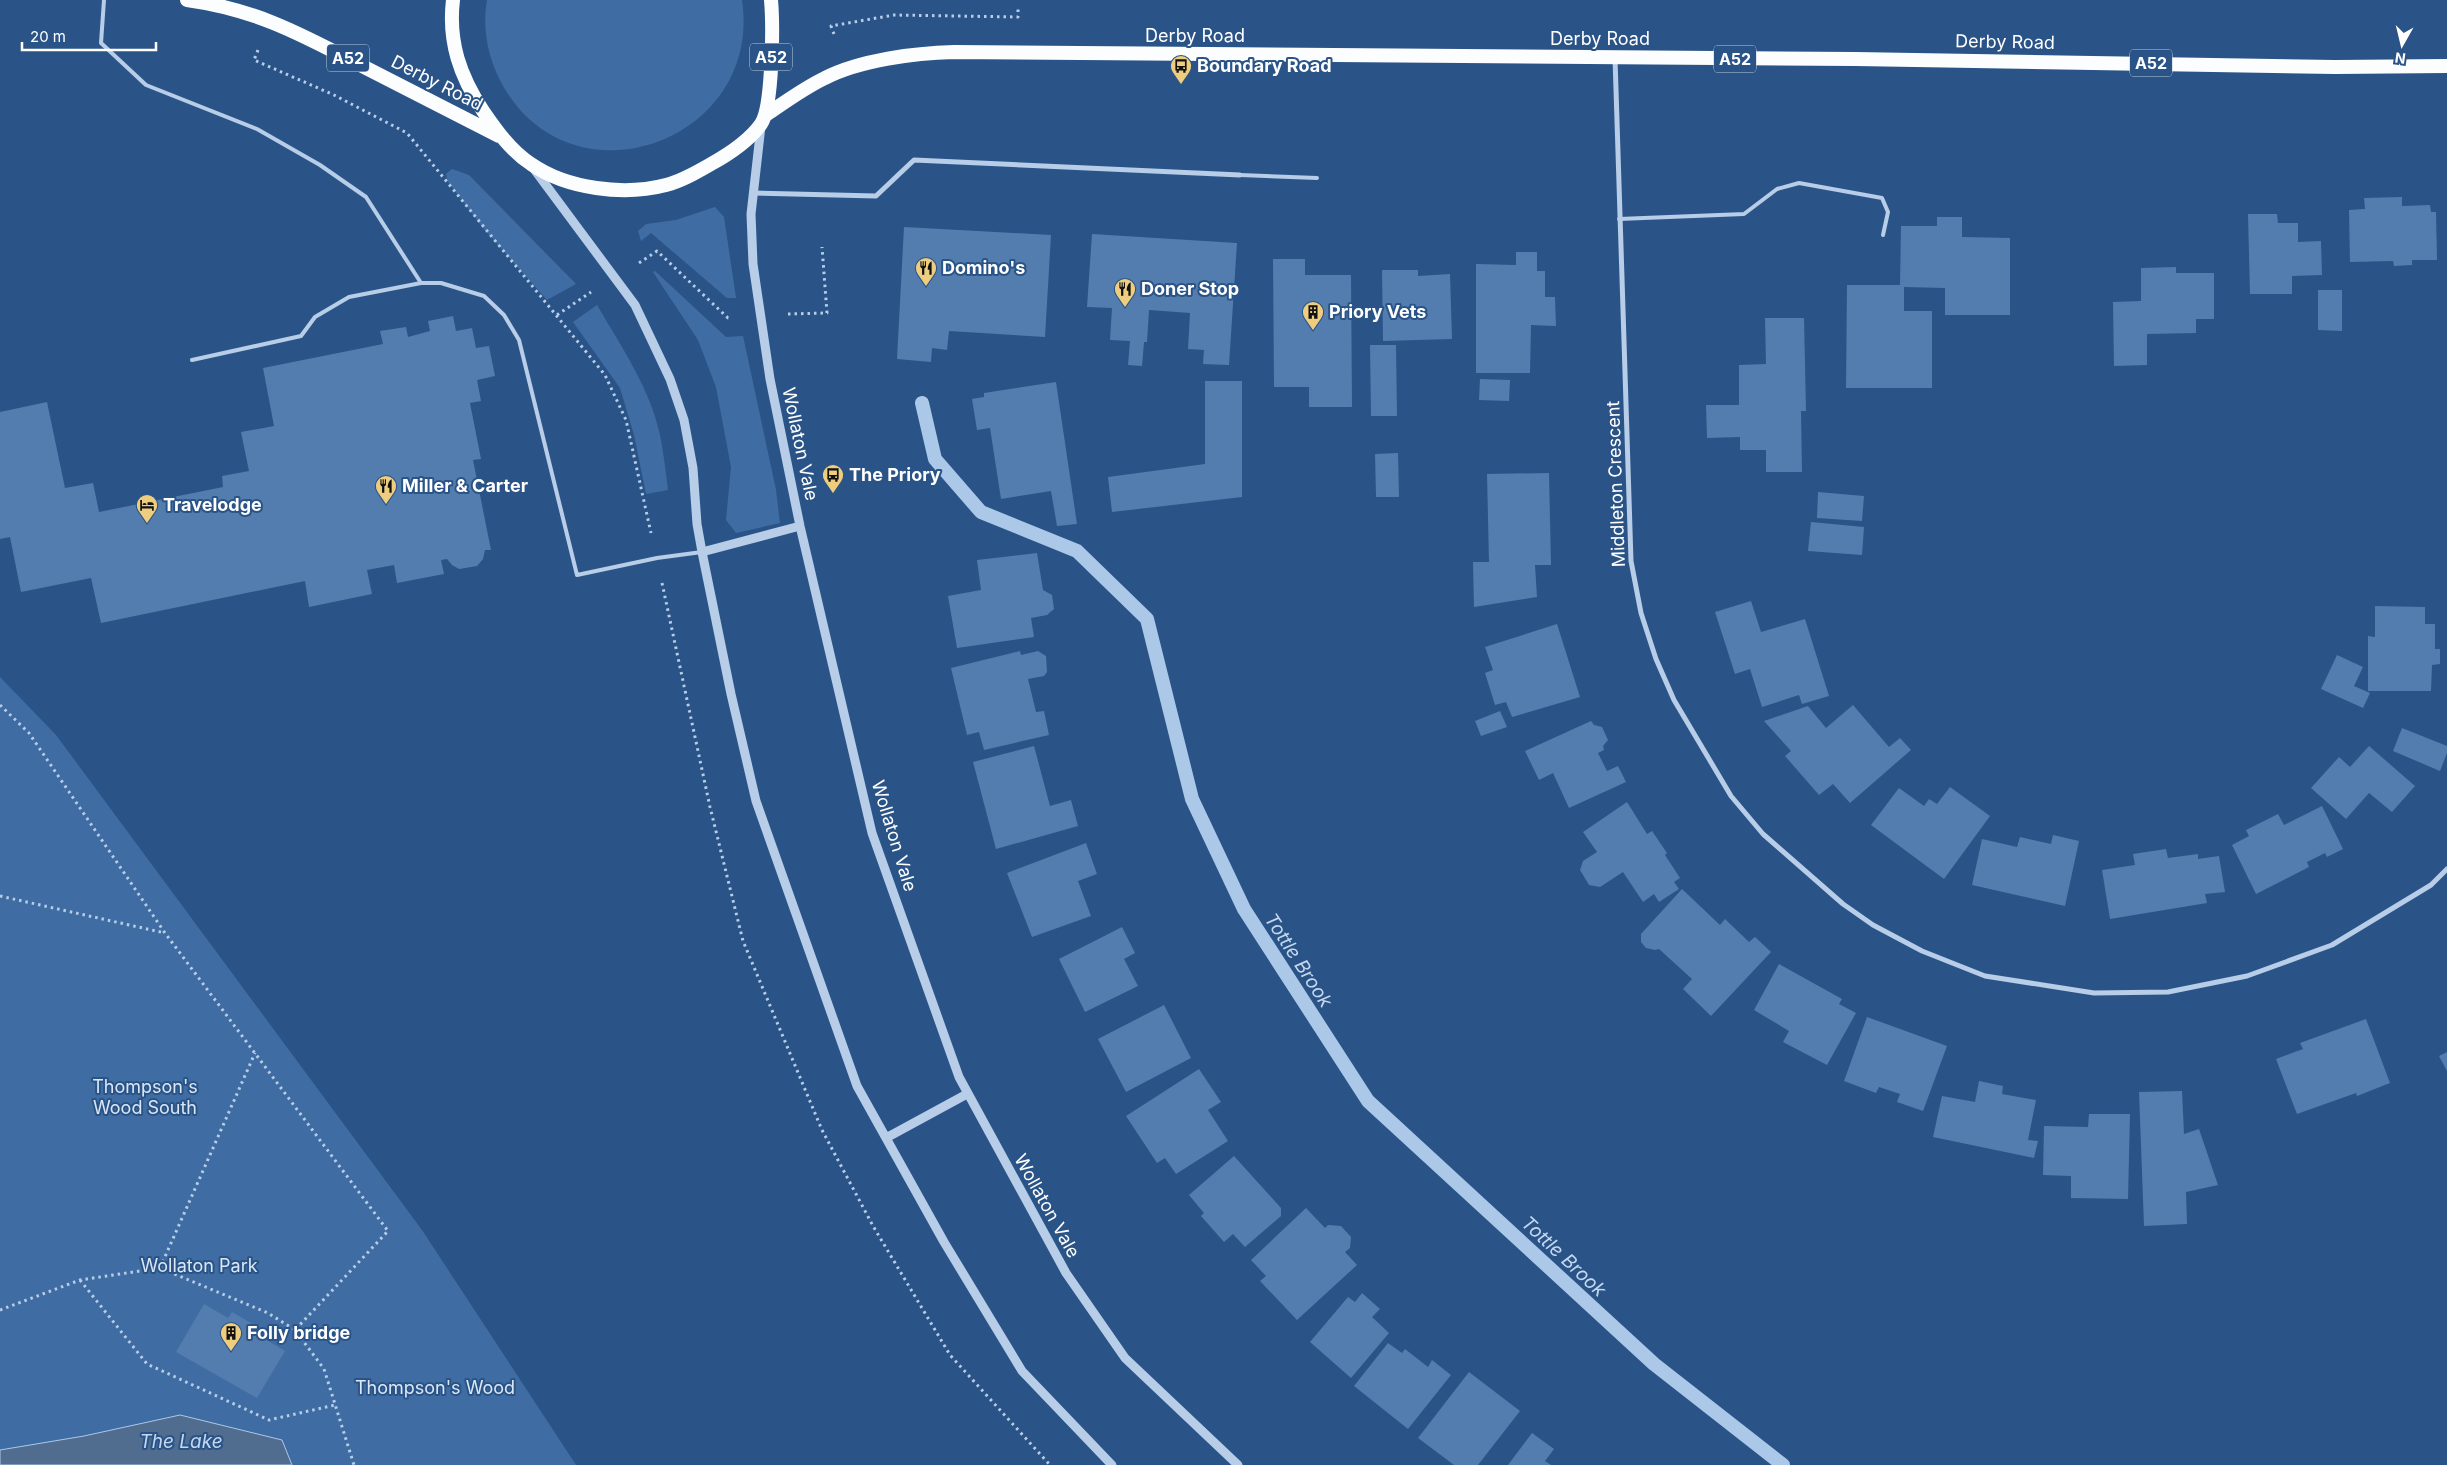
<svg xmlns="http://www.w3.org/2000/svg" width="2447" height="1465" font-family="Inter,sans-serif">
<style>
.green{fill:#3f6da3}
.water{fill:#506d90;stroke:#acc8e8}
.lines{fill:none;stroke-linecap:round;stroke-linejoin:round}
.stream{stroke:#acc8e8;stroke-width:14}
.building{fill:#537dae}
.path{stroke:#b7cde8;stroke-width:3;stroke-dasharray:2.5 4;stroke-linecap:butt}
.service{stroke:#b7cde8;stroke-width:4}
.minor{stroke:#b7cde8;stroke-width:5}
.tertiary{stroke:#b7cde8;stroke-width:9}
.trunk{stroke:#fcfdfe;stroke-width:14}
.labels{text-anchor:middle;stroke-width:4;stroke-linejoin:round;paint-order:stroke}
.shield{fill:#2a5487;stroke:#bfccdb;stroke-width:1}
.shield-label{font-size:16px;font-weight:bold;fill:#fff}
.street-label{font-size:18px;fill:#fff;stroke:#2a5487}
.poi-label{font-size:18px;font-weight:bold;fill:#fff;stroke:#2a5487;text-anchor:start}
.park-label{font-size:18px;fill:#dae7f6;stroke:#2a5487}
.water-label{font-size:19px;font-style:italic;fill:#c3d7ef;stroke:#2a5487}
</style>
<rect width="100%" height="100%" fill="#2a5487"/>
<!-- green -->
<path class="green" d="M487,0H742C763,142 571,210 502,84C488,58 482,30 487,0Z
M452,169L469,175L576,284L547,300L483,228L448,182L446,174Z
M715,207L724,217L736,298H727L651,233L641,241L638,231L646,224L676,220Z
M655,271L726,337L743,336L776,490L780,523L736,533L726,520L731,467L716,387L698,340L653,272Z
M597,305C622,348 652,391 661,440C664,457 666,474 668,490L646,494L634,435L620,388L573,322Z
M0,677L56,735L422,1230L576,1465H0Z"/>
<!-- water -->
<path class="water" d="M180,1415L282,1440L292,1465H0V1450L84,1436Z"/>
<g class="lines">
<!-- stream -->
<path class="stream" d="M922,403L935,459L981,512L1077,551L1147,619L1192,799L1244,909L1368,1101L1654,1364L1783,1465"/>
</g>
<!-- building -->
<path class="building" d="M2402,197V206L2430,205L2431,212H2436L2437,260H2412V265L2394,266L2393,261L2350,262L2349,210L2365,209L2364,198Z
M2248,214H2277L2278,223H2298V242L2321,241L2322,275L2292,276V294H2250Z
M1937,217H1962V237L2010,238V315H1945V288L1904,287V311H1932V388H1846L1847,285H1900L1901,226H1937Z
M904,227L1051,235L1045,337L949,331L947,350L932,348L931,362L897,359Z
M1092,234L1237,243L1229,365L1203,364L1204,350L1188,349L1190,313L1149,310L1147,342H1144L1142,366L1128,365L1130,341L1110,340L1112,308L1087,307Z
M1516,252H1537V271H1545V297H1555L1556,326L1531,325L1530,373H1476V264L1516,265Z
M1273,259H1305V275H1351L1352,407H1309V387H1274Z
M2176,267V273H2214V319H2196V333L2147,334V365L2114,366L2113,302L2141,301V268Z
M1382,270H1418V276L1450,274L1452,339L1383,341Z
M2318,290H2342V331L2318,330Z
M453,316L456,331L472,328L476,348L489,346L495,376L477,380L481,401L470,403L481,459L473,460L491,550H485L483,559L477,566L459,569L452,565L447,559L441,560L444,574L397,583L394,565L367,570L372,594L309,607L305,581L101,623L91,578L21,592L10,537L0,539V412L47,402L65,488L93,483L99,512L223,487L222,476L249,471L241,432L274,426L263,368L383,344L380,331L406,327L408,337L430,331L428,321Z
M1765,318H1804L1806,411H1801L1802,472H1766V450H1740V437L1707,438L1706,405H1739V365L1766,364Z
M1370,345H1396L1397,416H1371Z
M1480,379L1510,380L1509,401L1479,400Z
M1205,381H1242V497L1112,512L1108,477L1205,464Z
M1056,382L1077,524L1057,526L1051,491L1001,499L990,428L977,430L972,399L984,397V393Z
M1398,453L1399,497H1376L1375,454Z
M1549,473L1551,565H1535L1537,597L1474,607L1473,562H1489L1487,474Z
M1818,492L1864,496L1862,521L1817,518Z
M1811,522L1864,527L1862,555L1808,551Z
M1037,553L1043,590L1052,595L1054,609L1047,615L1031,618L1034,637L957,648L948,596L981,590L977,560Z
M1751,601L1761,632L1805,619L1829,696L1802,704L1799,695L1762,707L1750,669L1735,674L1715,612Z
M2375,606L2425,607V624H2435V649H2440V664L2432,665L2431,691H2368V636L2375,637Z
M1557,624L1580,697L1512,717L1506,702L1495,705L1485,673L1493,670L1485,647Z
M1020,651L1021,655L1038,651L1046,656L1047,672L1044,676L1028,679L1036,712L1044,711L1049,735L984,750L979,732L967,735L951,668Z
M2337,655L2363,667L2354,686L2370,693L2363,708L2321,689Z
M1853,705L1889,747L1900,738L1911,750L1850,803L1833,784L1819,795L1785,756L1791,751L1764,721L1808,706L1826,728Z
M1500,711L1507,727L1481,736L1475,721Z
M1591,721L1594,725L1602,727L1608,740L1603,746L1604,750L1598,753L1607,771L1618,766L1626,782L1569,808L1553,773L1539,780L1525,751Z
M2402,728L2447,746V753L2440,771L2393,751Z
M1034,746L1050,806L1071,800L1078,826L996,849L973,762Z
M2369,746L2415,786L2392,812L2369,793L2346,819L2311,788L2339,757L2350,767Z
M1950,787L1990,816L1944,879L1871,825L1899,788L1924,806L1929,799L1937,804Z
M1627,802L1647,834L1652,831L1667,853L1665,855L1680,878L1674,882L1679,889L1659,902L1654,894L1643,902L1623,872L1600,887L1589,885L1580,870L1583,861L1597,852L1583,832Z
M2322,806L2343,849L2327,857L2325,853L2307,862L2309,867L2256,894L2232,845L2249,836L2246,830L2278,814L2284,825Z
M2053,835L2079,841L2065,906L1972,885L1982,839L2017,847L2020,837L2051,844Z
M1086,843L1097,874L1078,881L1091,916L1032,937L1007,873Z
M2166,849L2168,858L2198,854V859L2219,856L2225,892L2205,894L2207,903L2110,919L2102,870L2135,865L2133,854Z
M1682,889L1720,925L1725,919L1749,942L1755,937L1771,952L1711,1016L1683,989L1692,979L1659,949L1655,950L1646,948L1641,942V934Z
M1122,927L1135,953L1124,959L1138,986L1085,1012L1059,959Z
M1779,964L1842,999L1839,1004L1856,1013L1827,1065L1783,1042L1789,1031L1754,1010Z
M1164,1005L1191,1058L1126,1092L1098,1039Z
M1867,1017L1947,1046L1923,1111L1897,1102L1900,1094L1879,1087L1876,1093L1844,1081Z
M2366,1019L2390,1083L2357,1096L2356,1093L2297,1114L2276,1059L2303,1049L2300,1043Z
M2447,1052V1071L2439,1056Z
M1199,1069L1221,1102L1208,1110L1228,1141L1176,1174L1165,1158L1157,1163L1126,1116Z
M1979,1081L2003,1086L2002,1094L2036,1100L2028,1140L2038,1141L2034,1158L1933,1137L1942,1096L1975,1102Z
M2182,1091L2184,1134L2199,1129L2218,1185L2186,1192L2187,1224L2144,1226L2139,1092Z
M2089,1114H2130L2128,1199L2071,1198V1176L2043,1175L2044,1126L2088,1127Z
M1234,1156L1281,1208V1216L1245,1247L1233,1234L1224,1242L1201,1216L1204,1213L1189,1195Z
M1306,1208L1325,1228L1328,1225L1341,1226L1351,1237L1350,1248L1345,1252L1357,1265L1297,1320L1260,1281L1266,1276L1251,1260Z
M1362,1293L1380,1309L1372,1317L1389,1333L1351,1378L1310,1342L1348,1297L1355,1302Z
M204,1304L228,1318L232,1312L268,1333L265,1339L285,1351L257,1398L176,1352Z
M1388,1343L1402,1353L1405,1349L1428,1367L1432,1360L1451,1375L1408,1429L1354,1386Z
M1469,1372L1520,1411L1478,1465H1454L1418,1438Z
M1532,1433L1554,1449L1545,1461L1551,1465H1508Z"/>
<g class="lines">
<!-- path -->
<path class="path" d="M834,34L831,26L894,15L1018,17V8
M258,50L254,60L334,95L407,133L605,375L626,420L651,533
M639,263L657,251L728,318H732
M788,314L827,313L822,247
M557,315L591,292
M662,583L710,807L743,941L822,1130L873,1226L950,1355L1050,1465
M0,705L29,733L165,933L388,1231L295,1330
M0,896L165,933
M160,1268L255,1053
M80,1280L147,1364L269,1420L335,1405
M0,1310L80,1280L160,1268L268,1313L295,1330L324,1369L354,1465"/>
<!-- service -->
<path class="service" d="M104,0L101,43L146,85L257,129L320,165L366,197L421,283
M1240,175L1317,178
M1619,219L1744,214L1777,189L1799,183L1882,198L1888,212L1883,235
M192,360L301,336L315,317L349,297L421,283H441L484,296L504,315L519,340L577,575L657,558L702,552"/>
<!-- minor -->
<path class="minor" d="M1615,58L1631,561L1641,613L1656,659L1674,700L1731,796L1763,834L1843,904L1873,925L1922,951L1985,976L2094,993L2168,992L2247,976L2332,945L2431,885L2447,869
M753,193L876,196L914,160L1240,175"/>
<!-- tertiary -->
<path class="tertiary" d="M761,126L751,214L753,264L770,379L800,526L872,833L959,1077L1066,1273L1125,1358L1238,1465
M534,169L635,305L670,379L684,420L693,468L697,524L702,552L731,694L756,801L857,1086L944,1242L1022,1371L1112,1465
M702,552L800,526
M886,1138L967,1094"/>
<!-- trunk -->
<path class="trunk" d="M187,0C260,10 306,37 370,70C413,92 456,114 499,136
M453,0C448,42 460,76 483,111C496,130 511,151 531,164C567,189 624,196 666,185C682,181 697,172 711,164C729,154 749,141 761,124C773,107 773,22 771,0
M766,115C785,102 804,88 825,78C860,60 915,53 954,52L1855,59L2335,67L2447,66"/>
</g>
<!-- icons -->
<defs>
<g id="bus-pin" transform="scale(1.125)"><path d="M0 17L-7.5 6A9.5 9.5 0 1 1 7.5 6Z" fill="#eecd7f" stroke="#2a5487"/><path d="M-5-6H5V4H4V6H2V4H-2V6H-4V4H-5ZM-3.5-4V0h7V-4ZM-3.5 1.2v1.5H-2V1.2ZM2 1.2v1.5H3.5V1.2Z" fill="#111"/></g>
<g id="restaurant-pin" transform="scale(1.125)"><path d="M0 17L-7.5 6A9.5 9.5 0 1 1 7.5 6Z" fill="#eecd7f" stroke="#2a5487"/><path d="M-5-6h1v4h1v-4h1v4h1v-4h1v5L-1.5 .5V6h-2V.5L-5-1ZM5-6V6H3V1.5H1.5Q1.5-4 5-6Z" fill="#111"/></g>
<g id="building-pin" transform="scale(1.125)"><path d="M0 17L-7.5 6A9.5 9.5 0 1 1 7.5 6Z" fill="#eecd7f" stroke="#2a5487"/><path d="M-4-6H4V6H1V3H-1V6H-4ZM-2.5-4.3h1.7v1.8h-1.7ZM.8-4.3h1.7v1.8H.8ZM-2.5-1h1.7V.8h-1.7ZM.8-1h1.7V.8H.8Z" fill="#111"/></g>
<g id="hotel-pin" transform="scale(1.125)"><path d="M0 17L-7.5 6A9.5 9.5 0 1 1 7.5 6Z" fill="#eecd7f" stroke="#2a5487"/><path d="M-6-4.5h1.5V1H6V5H4.5V3h-9V5H-6ZM-4 0a1.8 1.8 0 1 1 3.6 0ZM.5 0V-2.5h3Q6-2.5 6 0Z" fill="#111"/></g>
</defs>
<g fill-rule="evenodd">
<use href="#bus-pin" x="1181" y="66"/>
<use href="#restaurant-pin" x="926" y="268"/>
<use href="#restaurant-pin" x="1125" y="289"/>
<use href="#building-pin" x="1313" y="312"/>
<use href="#bus-pin" x="833" y="475"/>
<use href="#restaurant-pin" x="386" y="486"/>
<use href="#hotel-pin" x="147" y="505"/>
<use href="#building-pin" x="231" y="1333"/>
</g>
<g class="labels">
<!-- shield labels -->
<g class="shield">
<rect x="750" y="43.5" width="42" height="27" rx="4"/>
<rect x="327" y="44.5" width="42" height="27" rx="4"/>
<rect x="1714" y="45.5" width="42" height="27" rx="4"/>
<rect x="2130" y="49.5" width="42" height="27" rx="4"/>
</g>
<g class="shield-label">
<text x="771" y="63">A52</text>
<text x="348" y="64">A52</text>
<text x="1735" y="65">A52</text>
<text x="2151" y="69">A52</text>
</g>
<!-- street labels -->
<g class="street-label">
<text x="1195" y="42">Derby Road</text>
<text x="1600" y="45">Derby Road</text>
<text transform="translate(2005 42) rotate(1)" y="6">Derby Road</text>
<text transform="translate(437 83) rotate(27)" y="6">Derby Road</text>
<text transform="translate(800 444) rotate(78)" y="6">Wollaton Vale</text>
<text transform="translate(1616 484) rotate(-92)" y="6">Middleton Crescent</text>
<text transform="translate(894 836) rotate(73)" y="6">Wollaton Vale</text>
<text transform="translate(1047 1206) rotate(61)" y="6">Wollaton Vale</text>
</g>
<!-- poi labels -->
<g class="poi-label">
<text x="1197" y="72">Boundary Road</text>
<text x="942" y="274">Domino's</text>
<text x="1141" y="295">Doner Stop</text>
<text x="1329" y="318">Priory Vets</text>
<text x="849" y="481">The Priory</text>
<text x="402" y="492">Miller &amp; Carter</text>
<text x="163" y="511">Travelodge</text>
<text x="247" y="1339">Folly bridge</text>
</g>
<!-- park labels -->
<g class="park-label">
<text x="145" y="1093">Thompson's<tspan x="145" dy="21">Wood South</tspan></text>
<text x="199" y="1272">Wollaton Park</text>
<text x="435" y="1394">Thompson's Wood</text>
</g>
<!-- water labels -->
<g class="water-label">
<text transform="translate(1299 960) rotate(57)" y="7">Tottle Brook</text>
<text transform="translate(1564 1256) rotate(43)" y="7">Tottle Brook</text>
<text x="181" y="1448">The Lake</text>
</g>
</g>
<!-- north arrow -->
<g transform="translate(2402 45) rotate(188)" stroke="#2a5487" stroke-width="4" paint-order="stroke">
<path d="M0-4L9 19L0 12L-9 19Z" fill="#ffffff"/>
<text y="-8" font-size="14" font-weight="bold" text-anchor="middle" fill="#ffffff">N</text>
</g>
<!-- scale -->
<path d="M22 42v8h134v-8" fill="none" stroke="#ffffff" stroke-width="2.5"/>
<text x="30" y="42" font-size="15" fill="#ffffff" stroke="#2a5487" stroke-width="4" paint-order="stroke">20 m</text>
</svg>
